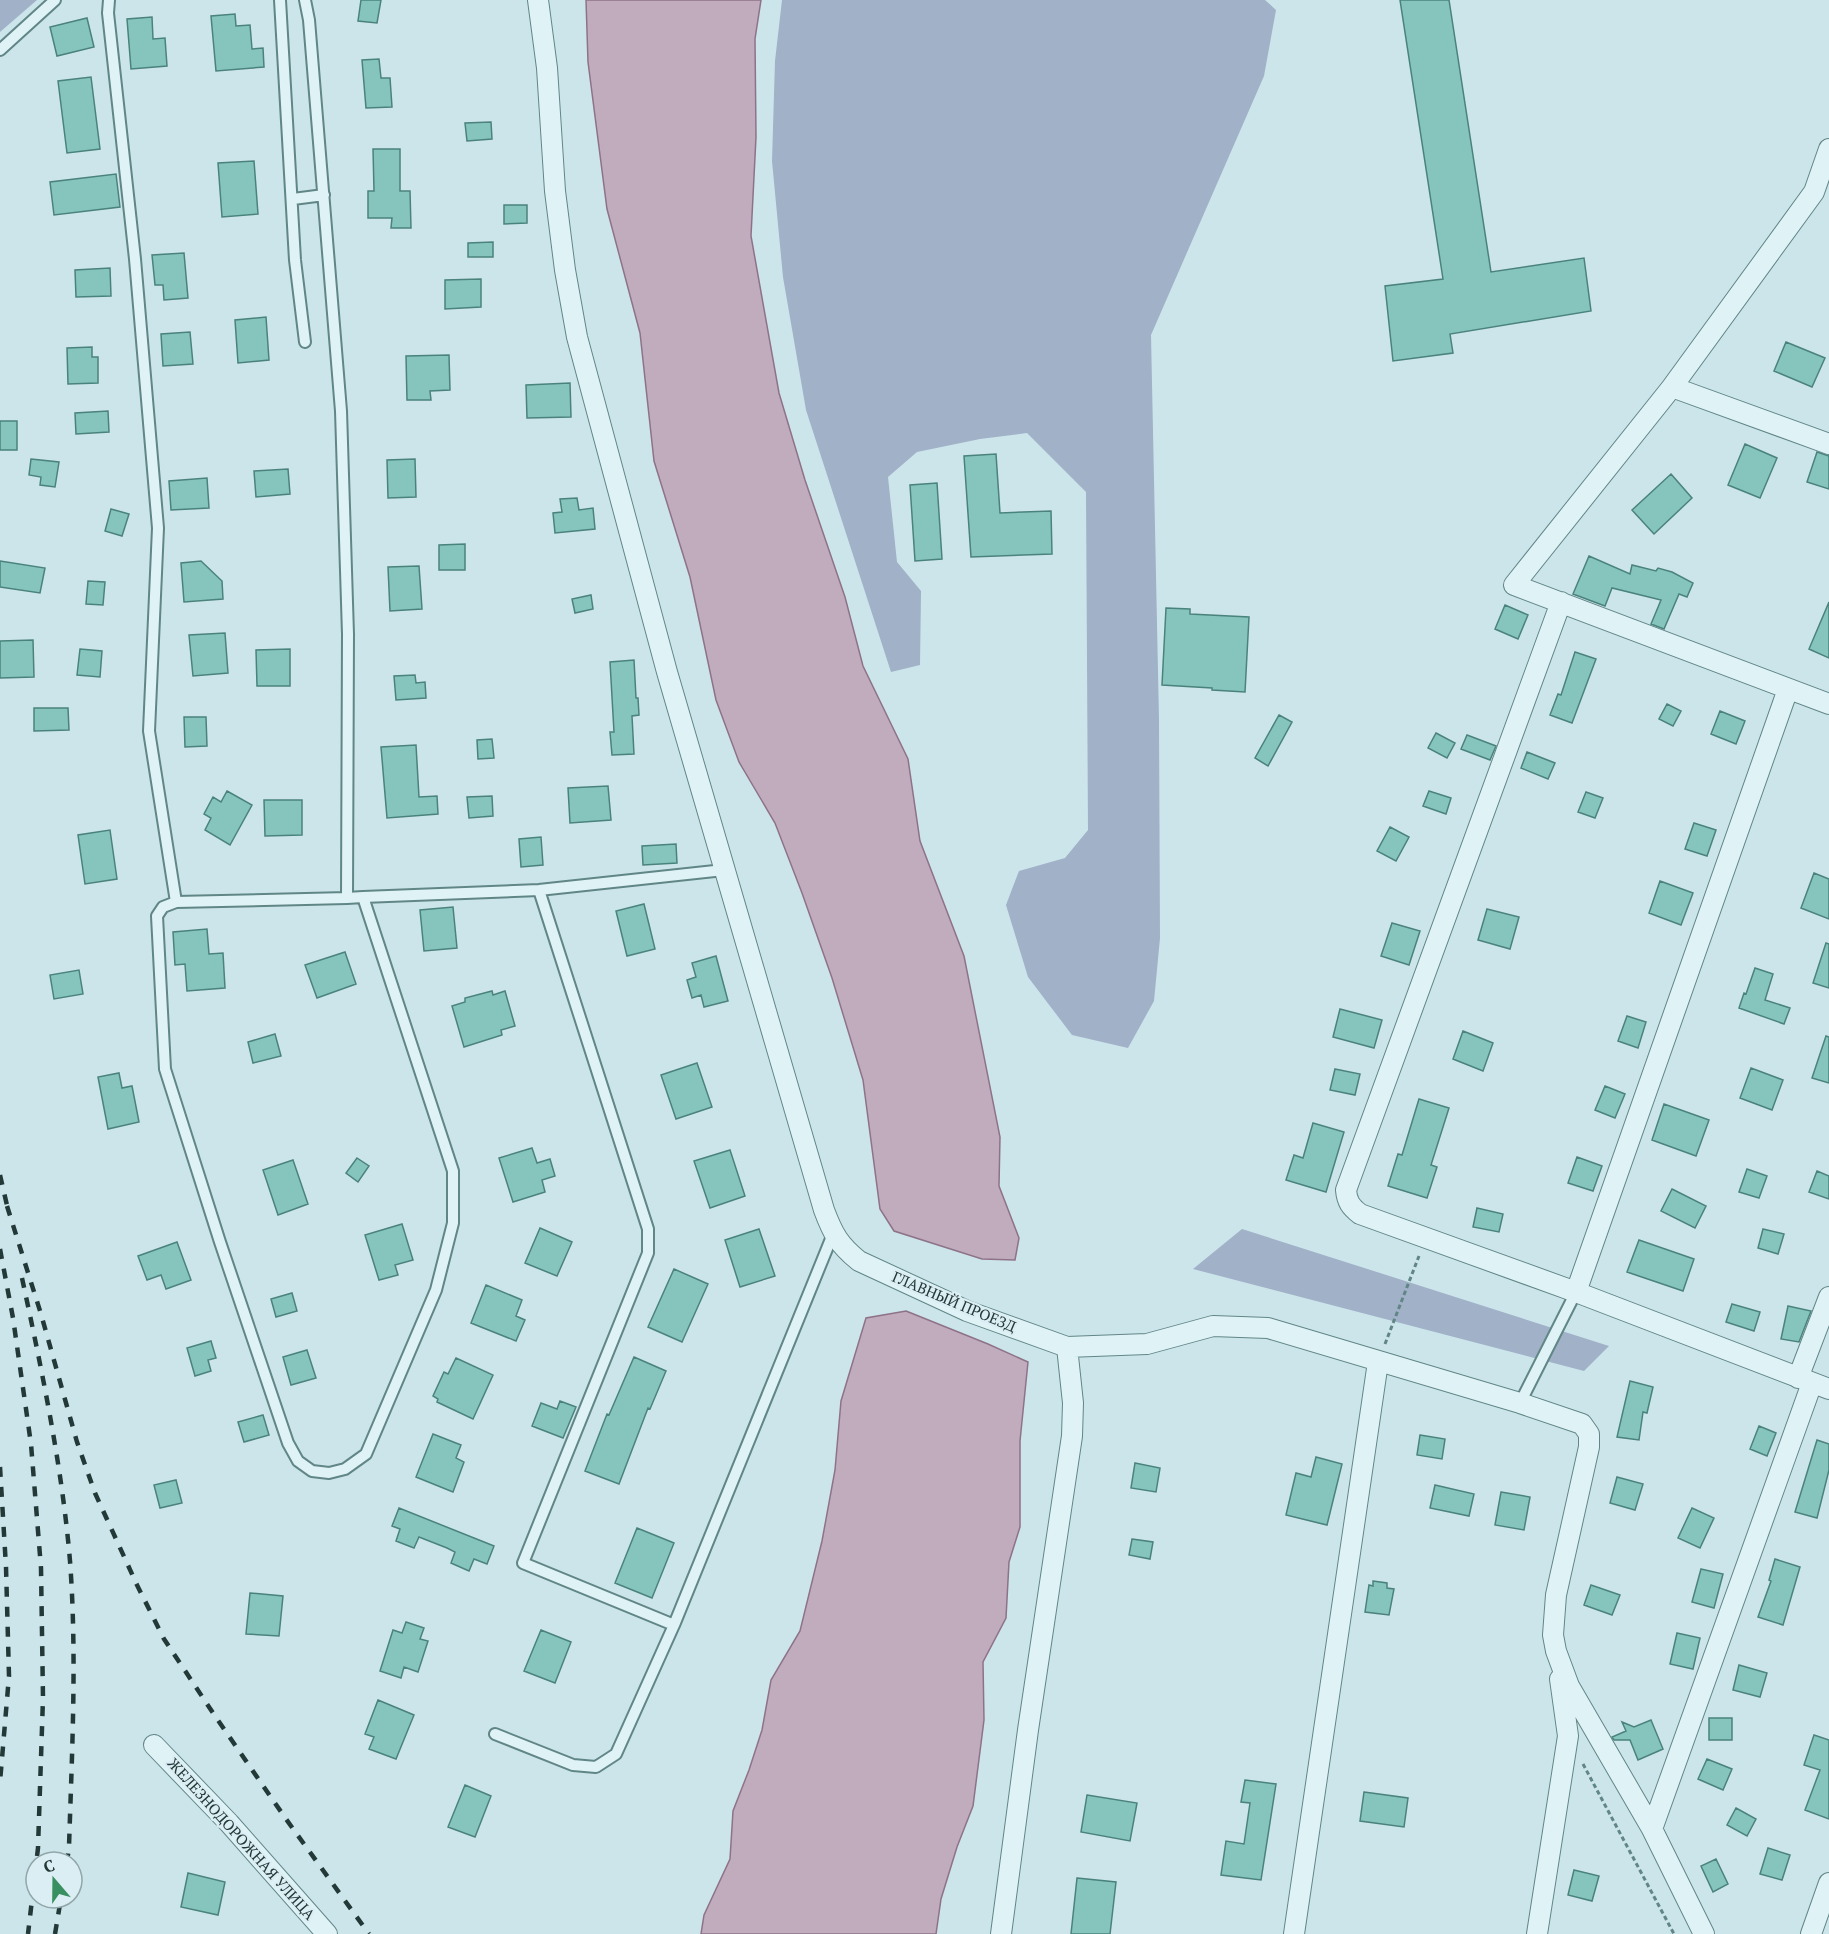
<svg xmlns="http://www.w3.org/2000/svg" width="1829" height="1934" font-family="'PT Serif',serif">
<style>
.green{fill:#a0b1c8}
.water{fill:#c0acbc;stroke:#8e7388;stroke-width:1.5}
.building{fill:#86c5be;stroke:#4a837c;stroke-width:1.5}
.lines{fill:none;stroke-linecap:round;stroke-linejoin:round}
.lane-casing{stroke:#618686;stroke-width:14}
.street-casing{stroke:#618686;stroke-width:22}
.path{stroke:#618686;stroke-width:3;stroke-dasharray:4.5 3;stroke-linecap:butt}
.lane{stroke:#dff2f6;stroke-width:10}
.street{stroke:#dff2f6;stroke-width:20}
.rail{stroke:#233938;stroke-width:4.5;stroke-dasharray:10 10;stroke-linecap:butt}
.labels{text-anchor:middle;stroke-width:4.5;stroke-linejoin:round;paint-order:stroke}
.street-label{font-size:15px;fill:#233938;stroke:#dbeef3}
</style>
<rect width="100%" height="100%" fill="#cce5eb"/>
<!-- green -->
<path class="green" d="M0,0H37L0,32Z
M782,0H1265L1276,10L1264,76L1151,335L1159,720L1160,938L1154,1001L1128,1048L1072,1035L1028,977L1006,905L1019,871L1065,858L1088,830L1086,492L1027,433L980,439L917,452L888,477L897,562L921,591L920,665L891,672L806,410L783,277L772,161L775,61Z
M1242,1229L1609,1346L1584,1371L1193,1269Z"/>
<!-- water -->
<path class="water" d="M586,0H761L755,39L756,137L751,236L779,393L805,480L845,597L863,666L908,759L920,841L964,956L1000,1137L999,1186L1019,1238L1015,1260L982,1259L894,1231L880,1209L863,1080L832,978L802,893L775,823L739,762L716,700L690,577L654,461L640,333L607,209L588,62Z
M906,1311L988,1344L1028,1362L1020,1441V1527L1009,1562L1006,1618L983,1662L984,1720L973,1806L957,1847L941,1899L936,1934H701L704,1915L730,1859L733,1811L749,1770L762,1730L771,1680L800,1631L822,1541L835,1470L841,1401L866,1318Z"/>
<!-- building -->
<path class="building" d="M361,0H381L377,23L358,21Z
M1400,0H1449L1491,272L1584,258L1591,311L1450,334L1453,353L1393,361L1385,286L1443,279Z
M235,14L236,26L250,25L252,49L263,48L264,67L216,71L211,16Z
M152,17L153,39L165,38L167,66L131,69L127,19Z
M87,18L94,47L57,56L50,27Z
M379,59L381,78H390L392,107L366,108L362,60Z
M91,77L100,149L67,153L58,81Z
M491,122L492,139L467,141L465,123Z
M373,149H400V191H410L411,228H391L392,218H368V191H374Z
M254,161L258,214L222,217L218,163Z
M116,174L120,207L54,215L50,182Z
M504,205H527V223L504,224Z
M493,242V257H468V243Z
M184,253L188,298L164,300L163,285H155L152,255Z
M110,268L111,296L76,297L75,270Z
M481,279V307L445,309V280Z
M266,317L269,360L238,363L235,320Z
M190,332L193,364L163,366L161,334Z
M1786,342L1825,358L1812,387L1774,371Z
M92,347V357H98V383L68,384L67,348Z
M449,355L450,390L430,391L431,400H407L406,356Z
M570,383L571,417L527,418L526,385Z
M108,411L109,432L76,434L75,413Z
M0,421H17V450H0Z
M1745,444L1777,458L1760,498L1728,485Z
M1817,452L1829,456V489L1807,482Z
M996,454L1000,513L1051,511L1052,554L971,557L964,456Z
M31,459L59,462L55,487L40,485L41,477L29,475Z
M415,459L416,497L388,498L387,460Z
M288,469L290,494L256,497L254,471Z
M1671,474L1692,498L1654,534L1632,510Z
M207,478L209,508L171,510L169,481Z
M937,483L942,559L915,561L910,485Z
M577,498L579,510L593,508L595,529L555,533L553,513L562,512L560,499Z
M111,509L129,514L122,536L105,531Z
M465,544V570H439V545Z
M1589,556L1630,574L1632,565L1656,571L1658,568L1672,572L1693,583L1687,597L1679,594L1664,629L1651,624L1661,600L1612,588L1605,606L1573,594Z
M0,561L45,568L40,593L0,587Z
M201,561L222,581L223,599L184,602L181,563Z
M419,566L422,609L390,611L388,567Z
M88,581L105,582L103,605L86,604Z
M591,595L593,609L575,613L572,599Z
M1829,602V658L1809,649Z
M1505,605L1528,615L1518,639L1495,629Z
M1166,608L1190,609V614L1249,617L1245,692L1212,690V688L1162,685Z
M225,633L228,673L193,676L189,635Z
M33,640L34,677L0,678V641Z
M80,649L102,651L100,677L77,675Z
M290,649V686H257L256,650Z
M1575,652L1596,659L1572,723L1550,715L1558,694L1561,695Z
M634,660L636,698H638L639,715L632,716L634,754L612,755L610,732H614L610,662Z
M415,675L416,683L425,682L426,698L396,700L394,676Z
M1667,704L1681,711L1673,726L1659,719Z
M34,708H68L69,730L34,731Z
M1720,711L1745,721L1736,744L1711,734Z
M1279,715L1292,722L1268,766L1255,758Z
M184,717H206L207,746L185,747Z
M1436,733L1455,743L1447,758L1428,748Z
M1467,735L1496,746L1490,760L1461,749Z
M492,739L494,758L478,759L477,740Z
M416,745L419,797L437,796L438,814L387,818L381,747Z
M1527,752L1555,763L1548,779L1521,768Z
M608,786L611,820L570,823L568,788Z
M227,791L252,805L230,845L205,830L211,818L204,814L213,797L221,802Z
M1429,791L1451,798L1446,814L1423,806Z
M1586,792L1603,798L1595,818L1578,812Z
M492,796L493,816L469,818L467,797Z
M264,800H302V835L265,836Z
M1694,823L1716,830L1707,856L1685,849Z
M1390,827L1409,837L1396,861L1377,851Z
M110,830L117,879L85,884L78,835Z
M541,837L543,865L521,867L519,839Z
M676,844L677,863L643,865L642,846Z
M1814,873L1829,879V919L1801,908Z
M1660,881L1693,893L1681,925L1649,913Z
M644,904L655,949L627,956L616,911Z
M453,907L457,948L424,951L420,910Z
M1487,909L1519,917L1510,949L1478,940Z
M1392,923L1420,931L1409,965L1381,956Z
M207,929L209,954L223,953L225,988L187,991L185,964L175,965L173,932Z
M1826,943L1829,944V988L1813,983Z
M345,952L356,984L317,998L305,965Z
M716,956L728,1001L704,1007L701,995L692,998L687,980L696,977L692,963Z
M1755,968L1773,974L1765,1000L1790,1008L1784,1024L1739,1008L1744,993L1746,994Z
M79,970L83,994L54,999L50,975Z
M492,991L493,995L505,991L515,1026L501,1030L502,1035L464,1047L452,1006L465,1002V998Z
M1340,1009L1382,1020L1374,1048L1333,1037Z
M1627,1016L1646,1022L1638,1048L1618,1041Z
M1463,1031L1493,1043L1483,1071L1453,1059Z
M275,1034L281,1056L253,1063L248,1042Z
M1826,1036L1829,1037V1083L1812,1078Z
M697,1063L712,1107L676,1119L661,1075Z
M1751,1068L1783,1080L1772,1110L1740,1098Z
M1335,1069L1360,1074L1355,1095L1330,1090Z
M119,1073L122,1088L132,1086L139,1122L108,1129L98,1077Z
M1605,1086L1625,1094L1615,1118L1595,1110Z
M1419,1099L1449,1108L1431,1165L1437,1167L1427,1198L1388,1186L1398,1154L1402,1155Z
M1664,1104L1709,1120L1696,1156L1652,1140Z
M1313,1123L1344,1132L1326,1192L1286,1180L1294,1155L1303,1158Z
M532,1148L537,1163L550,1159L555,1176L542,1180L545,1192L513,1202L499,1158Z
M730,1150L745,1196L710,1208L694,1161Z
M1577,1157L1602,1166L1593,1191L1568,1183Z
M357,1158L369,1166L358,1182L346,1173Z
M293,1160L308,1204L278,1215L263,1170Z
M1747,1169L1767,1176L1759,1198L1739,1192Z
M1817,1171L1829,1176V1199L1809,1192Z
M1672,1189L1706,1206L1695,1228L1661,1211Z
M1477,1208L1503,1214L1499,1232L1473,1227Z
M402,1224L413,1260L395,1265L398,1275L379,1280L365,1235Z
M540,1228L572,1242L557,1276L525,1263Z
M759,1229L775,1276L740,1287L725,1240Z
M1763,1229L1784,1234L1778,1254L1758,1248Z
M1639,1240L1694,1259L1683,1291L1627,1272Z
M177,1242L191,1280L166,1289L161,1275L147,1280L138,1256Z
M674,1269L708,1284L682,1342L648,1327Z
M486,1285L522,1300L516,1316L525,1320L516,1341L471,1323Z
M292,1293L297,1311L276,1317L271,1299Z
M1732,1304L1760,1312L1754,1331L1726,1322Z
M1788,1306L1811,1311L1799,1342L1781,1339Z
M211,1341L216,1358L208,1360L211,1371L195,1376L187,1348Z
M307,1350L316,1378L291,1385L283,1357Z
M634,1357L666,1371L650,1409L648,1408L619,1484L585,1471L607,1414L609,1415Z
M456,1358L493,1375L473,1419L437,1402L438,1399L433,1396L444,1372L448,1374Z
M1630,1381L1653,1387L1647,1413L1643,1412L1639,1440L1617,1437Z
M560,1401L576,1407L563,1438L532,1426L541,1403L557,1409Z
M263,1415L269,1435L244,1442L238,1422Z
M1759,1426L1776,1433L1767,1456L1750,1449Z
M433,1434L461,1445L456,1458L464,1462L453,1492L416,1477Z
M1420,1435L1445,1439L1442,1459L1417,1455Z
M1817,1440L1829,1444V1470L1817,1518L1795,1512Z
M1316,1457L1342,1464L1327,1525L1286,1515L1296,1473L1311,1477Z
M1135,1463L1160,1468L1156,1492L1131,1488Z
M1617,1477L1643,1484L1635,1510L1610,1503Z
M176,1480L182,1503L160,1508L154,1485Z
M1435,1485L1474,1494L1469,1516L1430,1508Z
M1501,1492L1530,1497L1524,1530L1495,1525Z
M399,1508L494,1546L487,1564L474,1559L469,1571L451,1563L455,1552L447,1548L419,1537L414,1548L396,1541L400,1529L392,1526Z
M1692,1508L1714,1518L1700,1548L1678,1538Z
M637,1528L674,1543L652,1598L615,1583Z
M1132,1539L1153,1542L1150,1559L1129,1555Z
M1775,1559L1800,1567L1783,1625L1758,1617L1771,1581L1769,1580Z
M1701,1569L1723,1574L1714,1608L1692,1602Z
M1373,1581L1387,1583V1588L1394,1589L1389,1615L1365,1612L1369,1585L1373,1586Z
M1591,1585L1620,1595L1612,1615L1584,1605Z
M250,1593L283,1596L279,1636L246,1634Z
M406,1622L424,1628L420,1639L428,1641L418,1672L404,1667L401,1678L380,1671L393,1630L402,1633Z
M541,1630L571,1642L555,1683L524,1671Z
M1677,1633L1700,1638L1693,1669L1670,1664Z
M1739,1665L1767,1673L1760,1697L1733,1690Z
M378,1700L414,1715L396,1759L369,1749L374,1737L365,1734Z
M1709,1718H1732V1740H1709Z
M1651,1720L1663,1749L1638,1760L1630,1740H1614L1612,1737L1626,1731L1622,1722L1634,1727Z
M1814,1735L1829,1740V1819L1805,1810L1820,1770L1804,1765Z
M1707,1759L1732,1769L1723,1790L1698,1779Z
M1245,1780L1276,1784L1261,1880L1221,1875L1226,1841L1244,1844L1250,1803L1241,1802Z
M465,1785L491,1796L475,1837L448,1827Z
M1364,1792L1408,1798L1404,1827L1360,1821Z
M1087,1795L1137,1803L1130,1841L1081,1832Z
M1736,1808L1756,1819L1747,1836L1727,1825Z
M1768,1848L1790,1855L1782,1880L1760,1874Z
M1716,1859L1728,1884L1713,1892L1701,1866Z
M1574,1870L1599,1876L1592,1901L1568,1895Z
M188,1873L225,1882L218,1915L181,1907Z
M1077,1878L1116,1882L1110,1934H1071Z"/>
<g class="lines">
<!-- lane casing -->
<g class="lane-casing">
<path id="lane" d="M109,0L108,13L135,259L158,528L149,731L176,902
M280,0L295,260L305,342
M305,0L309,20L341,411L348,634L347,898
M0,50L55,0
M293,199L324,195
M539,890L648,1229V1253L523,1563L674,1625
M363,897L453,1171V1223L436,1290L366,1454L345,1469L329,1473L312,1471L298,1461L288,1443L220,1242L165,1069L157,916L163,907L176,902L347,898L363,897L539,890L724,870
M1520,1403L1576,1292
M495,1734L573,1765L596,1767L616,1754L674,1625L833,1234"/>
</g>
<!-- street casing -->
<g class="street-casing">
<path id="street" d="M538,0L547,68L555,191L565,270L577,337L667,672L824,1210C833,1234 839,1245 859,1261L967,1311L1067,1347L1147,1344L1213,1326L1268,1328L1520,1403L1582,1424L1589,1434V1447L1556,1595L1553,1635L1556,1651L1569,1686L1652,1829L1704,1934
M1829,149L1814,192L1672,387L1514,585L1829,704
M1672,387L1829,444
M1561,602L1346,1190C1347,1202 1351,1207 1360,1214L1576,1292L1829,1389
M1576,1292L1788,689
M1798,1378L1829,1297
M154,1745L229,1823L327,1934
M1652,1829L1812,1383
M1001,1934L1028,1730L1072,1436L1073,1403L1067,1347
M1294,1934L1378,1362
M1537,1934L1568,1736L1560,1679
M1811,1934L1829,1883"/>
</g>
<!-- path -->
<path class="path" d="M1385,1344L1419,1256
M1583,1764L1674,1934"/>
<!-- lane -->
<use href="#lane" class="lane"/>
<!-- street -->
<use href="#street" class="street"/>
<!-- rail -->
<path class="rail" d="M0,1175L9,1214
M7,1206L41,1314L77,1442L95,1493L137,1585L164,1639L215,1716L286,1819L369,1934
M0,1249L13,1318L31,1444L41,1568L43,1698L38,1848L28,1934
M22,1278C42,1371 62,1466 70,1561C77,1656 72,1751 69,1847L67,1862
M0,1467L6,1567L9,1676L0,1782
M55,1934L61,1898"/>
</g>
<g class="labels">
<!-- street labels -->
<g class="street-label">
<text transform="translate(954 1302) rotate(23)" y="5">ГЛАВНЫЙ ПРОЕЗД</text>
<text transform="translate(241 1839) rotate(48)" y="5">ЖЕЛЕЗНОДОРОЖНАЯ УЛИЦА</text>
</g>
</g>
<!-- north arrow -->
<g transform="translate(54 1880) rotate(340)"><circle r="28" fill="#dbeef3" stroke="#91a6a8" stroke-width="1.5"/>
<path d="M0-4.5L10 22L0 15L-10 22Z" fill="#388f60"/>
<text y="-9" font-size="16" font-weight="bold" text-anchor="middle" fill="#233938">С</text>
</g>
</svg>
